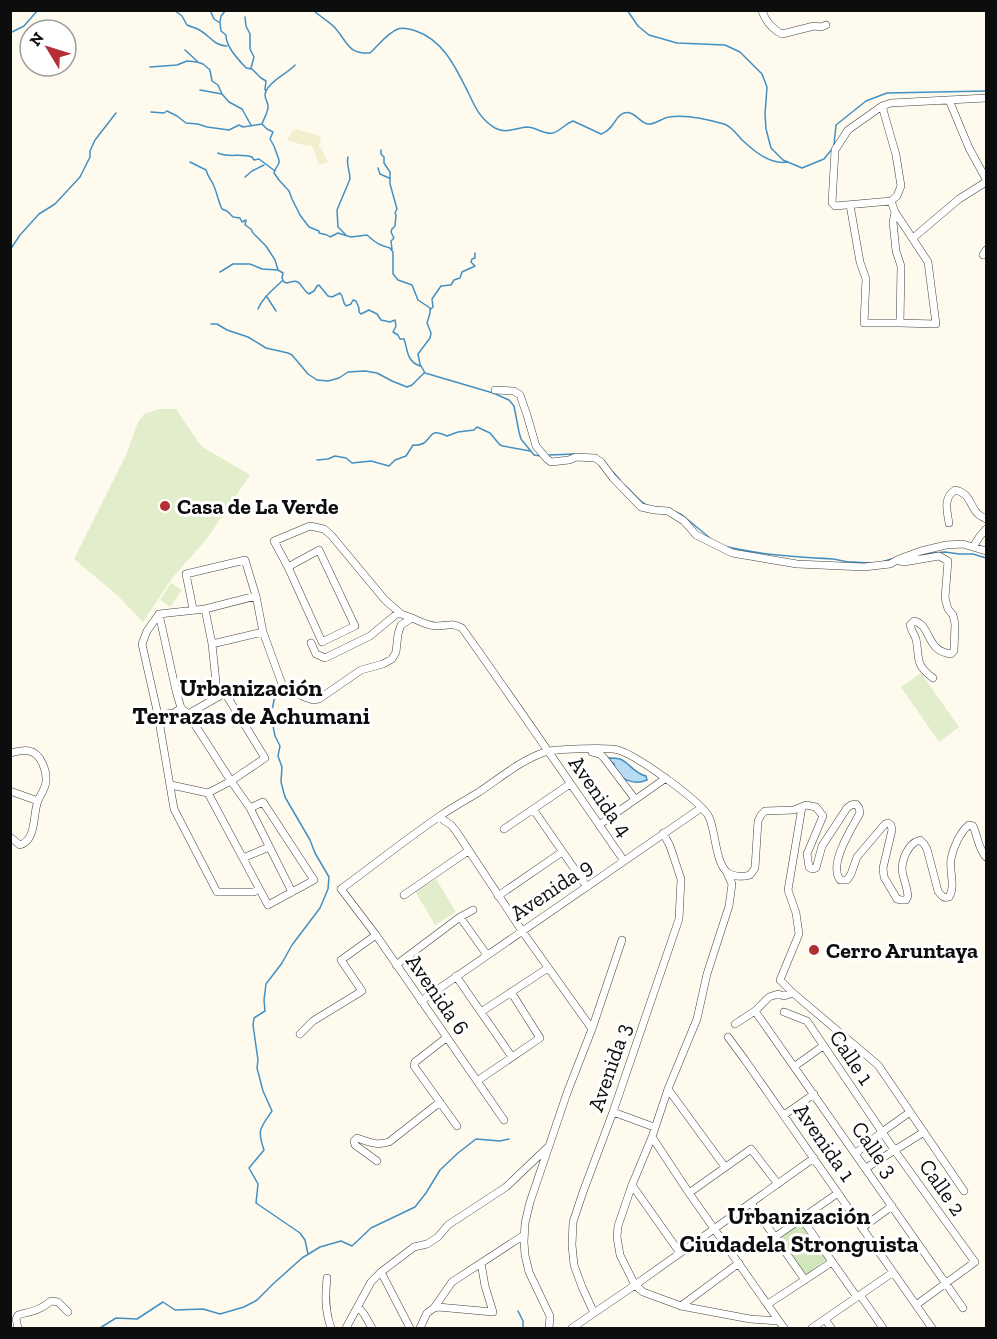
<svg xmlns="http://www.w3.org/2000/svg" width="997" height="1339" font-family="'Zilla Slab',serif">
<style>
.farmland{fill:#f2efd0}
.green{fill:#d1e6ba}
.pitch{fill:#e2eecb}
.water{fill:#b6dbf2;stroke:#4290c4;stroke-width:1.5}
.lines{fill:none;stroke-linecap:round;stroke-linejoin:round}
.stream{stroke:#4290c4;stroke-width:1.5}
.minor-casing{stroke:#404040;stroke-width:8}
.minor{stroke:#fff;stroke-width:7}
.poi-dot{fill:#b32f34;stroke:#fff;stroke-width:2}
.labels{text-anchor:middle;stroke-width:6;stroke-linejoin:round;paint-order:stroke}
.poi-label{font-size:22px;font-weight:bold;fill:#0d0d0d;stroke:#fff;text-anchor:start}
.street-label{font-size:22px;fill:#0d0d0d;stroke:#fff}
.neighbourhood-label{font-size:24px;font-weight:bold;fill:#0d0d0d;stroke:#fff}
</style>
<rect width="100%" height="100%" fill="#fefbee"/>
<!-- farmland -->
<path class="farmland" d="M296,129L320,136L321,137L319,148H321L328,162L319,165L312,146L303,145L287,140L293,130Z"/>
<!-- green -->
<path class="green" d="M801,1222L828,1259L806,1275L779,1238Z"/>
<!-- pitch -->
<path class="pitch" d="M159,409H176L201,446L250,475L206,540L173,577L143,622L117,595L74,559L126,455L138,422L144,414Z
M171,583L182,590L170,607L160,600Z
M921,673L959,727L939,742L901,687Z
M436,879L456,912L435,925L415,891Z"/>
<!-- water -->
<path class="water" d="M609,758C612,758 616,758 620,759C629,762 633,773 646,776L647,780C634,786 616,779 614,764L610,761Z"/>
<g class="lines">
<!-- stream -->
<path class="stream" d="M174,10L182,16L187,25C191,27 197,28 201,31C211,37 215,46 227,46
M210,10L214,19L220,23L221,31L226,35C226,47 238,59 246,68L252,69L261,78L266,81L265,89L266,92
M313,10C319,16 332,23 336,29C348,43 348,54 370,53C378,46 387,33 398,29C404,27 410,29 416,31C443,40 456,68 468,92C475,107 480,119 495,128C506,134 516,128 527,127C536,127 544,135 553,133C560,131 565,124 573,121L601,134C615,129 615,115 624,113C634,110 640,123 648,124C655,125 662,118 669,117C686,114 707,119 724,124C731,126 736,133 741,139C754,151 769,165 788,162
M627,10L638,26L649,35L677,43L725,45L740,52L762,74L767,87L765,114L766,129L771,148L783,160L802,168L824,159L832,149
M245,17L246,26L250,34V49L254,57L251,68
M220,22L221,16L226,10
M10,33L24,26L38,10
M185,50L197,61
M150,67L177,65L187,61L197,62L203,64L210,70L212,81L218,85L222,94
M200,90L222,94L229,102L242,109L251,125
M151,112L164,113L167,111L177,116L186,123L198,124L207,127L229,130L239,125L243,127L262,124L267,129L273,132L270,139L274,146L279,160V163L275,170L274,173L279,180L289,191L292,199L300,215L309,227L319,231V233L327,235L330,237L338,233L351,237L367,235C376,243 379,245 390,248L393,252V274L398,280L412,285L418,300L430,308V313L427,323L431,333L430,338L418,354L420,364L425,373L493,393L509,400L514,406L519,432L521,439L534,455L541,456
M262,124C264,118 269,111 268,105C267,100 263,97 266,91C271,80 287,74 295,65
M834,145L836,125L866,101L887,93L986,91
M381,150V154L384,157V163L390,172V184L397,209L395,213L396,215L395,226L392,229L391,232L394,238L391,241L392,249
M218,153C227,158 241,153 252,157L254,160L259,159L275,171
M190,162L206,170C208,177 210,178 213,184C217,192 218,201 222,209L227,211L233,217L240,218L242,222L246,220L245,225L251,229L253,233L266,246L275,260L278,270L283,273L282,278L284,282L287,283C303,277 299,288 309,294L314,291L317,286L319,285L328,296L332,297L340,293C344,297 342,302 346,306L351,304L353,300L356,301L359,308V312L361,314L369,310L377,314L381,320L390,322L395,320L396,326L393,332L398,335L400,339H404C408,350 406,361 420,366
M378,168L380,174L389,178
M245,177L252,171L264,165
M346,235L338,227L337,210L350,179C350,171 346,165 348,157
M10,250L20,235L39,214L55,204L80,177L90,157V151L95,140L116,113
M220,272L233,264H250L262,269L278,270
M267,297L276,311
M258,309C263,297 273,290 282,281
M431,309L433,307L432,299L441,286L451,285L454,280L460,278L462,272L475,266L471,262L472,259L475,258V253
M211,324H217L227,330L248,337L266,348L288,353L292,355L308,374L317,380L328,381L339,378L348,372L365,371L377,373L392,381L407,387L412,385L424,373
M549,455L574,454
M317,460L328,459L335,456L346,458L352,463L371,461L389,466L395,460L406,456L413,445C430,447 428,431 438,433C441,433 444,435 447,436L458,432L474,430L477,427L490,433L500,445L503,446L530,451
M613,472L620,480
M623,484C632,490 636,499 645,504
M676,512L682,515L710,538
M724,546C760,555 797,557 833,559C840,560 846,562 852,562C858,563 864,562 871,563
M922,554L945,552L959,554H973L986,558
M882,562L891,559
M277,696L274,700L271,716L275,736L280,746L278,756L282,767L281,782L285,797L310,840L315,853L329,877L328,889L320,908L292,945L282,963L266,984L264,1000L265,1011L254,1018L253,1025L258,1060L257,1068L263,1091L272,1111C260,1128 257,1130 264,1150L249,1168L258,1184L256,1203L300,1233L305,1240L308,1254
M518,1311L523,1321V1328
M100,1328L116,1318L137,1319L163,1302L175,1310L203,1309L220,1314L244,1307L257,1300L273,1284L302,1258L320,1247L341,1241L352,1246L371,1228L415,1207L426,1193L440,1170L458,1153L476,1139L500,1141L509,1139"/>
<!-- minor casing -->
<g class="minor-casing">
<path id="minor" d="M762,11C766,22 772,29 782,34L814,26L821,27L826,25
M949,100L969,148L986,179
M882,106L896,155L901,186L897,196L891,201L895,212L928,262L936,324L900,323L901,266L896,251L893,222L895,212
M891,201L835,206L832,203L835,150L848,130L882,106L891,103L986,98
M850,205L860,262L866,279L864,323H900
M913,238L959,199L986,182
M983,255L986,250
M495,390L514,391L520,395L527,415L536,446L547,459L551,462L569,460L576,457L595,458L601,462L613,478L641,507L654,510L668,511L684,521L696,535L732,553L797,564L864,567L890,564L899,559L921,551L946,545L963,544L986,551
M949,523C947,511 943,498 955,490C970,493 969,504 977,513C979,516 983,517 986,519
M973,547L980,536L986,529
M899,559L900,561L904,562L939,556L948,561L945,598L948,609L953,615L955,624L954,651L951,654C925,651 932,625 914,621L910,625C911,630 914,634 916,639C920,658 914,664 933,678
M288,567L319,550L355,626L322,642L288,567L274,541L310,526L324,529L331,535L385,600L401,614L412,618
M256,596L205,609L159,614L147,631L142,644L158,715L174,809L217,892H254L259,888
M193,609L186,574L245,560L256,596L263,632L282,684L285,687L304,697L313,700L319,699L361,670L383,664L392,659L396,652L398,634L401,625L412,618C419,621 428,626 436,626C448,626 451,622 462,628C517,705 570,783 624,861
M159,614L176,691L181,708L188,714L231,781L250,808L292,892
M311,643L316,654L325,658L370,636L399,612
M212,644L263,632
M176,691L213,684L216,682L212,644L205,609
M158,715L174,713L181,708
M592,752L600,754L604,758L635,799
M10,753C16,752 24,749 29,751C41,753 47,771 46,782C45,790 39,796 37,804C33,817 36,840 20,845L10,837
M171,785L208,793L231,781L265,758L225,693L188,714
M10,791L38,801
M208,793L268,905L314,880L263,802L250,808
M802,807L788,890L796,913L799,934L780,980L793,993L878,1065L964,1191
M533,809L587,887
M439,817L451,825L456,831L522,931L592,1029
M599,825L666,778
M504,829L570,784
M243,858L269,847
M727,873L732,884L729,906L707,974L697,1019L668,1089L652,1137L632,1185L618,1226L617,1237L620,1255L635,1285L643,1292L681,1306L750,1319L778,1321
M404,895L468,851
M498,896L562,852
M460,917L487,955
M396,965L460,917L473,910
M456,976L512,1057
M421,1001L701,808
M755,1011L963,1308
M481,1012L548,968
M784,1012L807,1021L895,1151L975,1262L916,1305
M735,1024L755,1011L769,997L778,994L784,996L793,993
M300,1034L313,1021L362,991L341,960L376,935
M728,1037L745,1060L932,1328
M446,1038L415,1062L414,1066L457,1126
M795,1066L823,1046
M477,1081L540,1038L511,992
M668,1089L725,1167
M613,1112L654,1127
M784,1115L814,1094
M504,1120L376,935L341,889C374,865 406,839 440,816C453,807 466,800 479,792C500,778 521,760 545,752C554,749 610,747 618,750C636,755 701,801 709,817C716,832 715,863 728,873C734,877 744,877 750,875L755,868L758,821L761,815L765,811L794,810L806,805L816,807L823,816L807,854L809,867L812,869L816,868L822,846L847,808L851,805L856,804L859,808L860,813C852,828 828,864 840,880H847L851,874L857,857L885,824L888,823L891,825L892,830L883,868L884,877L897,899L901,900H906L908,896C906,877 897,873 906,853C910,846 913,842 920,840L924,844L927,849L938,891C941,895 943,899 949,897C956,886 949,872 951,859C953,848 960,832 969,825L973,826C978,837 978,848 986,857
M652,1137L689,1193L784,1328
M856,1153L882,1132L910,1112
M377,1161L355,1145L354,1141L357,1138C369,1142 376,1146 389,1142L440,1102
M866,1168L924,1132
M632,1185L680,1253
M689,1193L751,1149L778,1184
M751,1203L805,1280
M802,1219L857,1297
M862,1228L892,1206
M775,1237L838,1193
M381,1272L410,1328
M327,1278C325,1296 325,1311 331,1328
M860,1295L883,1328
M768,1304L832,1262
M681,1306L739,1263
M358,1307L364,1314L372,1328
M434,1308L438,1307L493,1312L485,1286L481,1263
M594,1313L582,1287L574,1265L572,1245L573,1222L583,1192L613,1112L679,919L681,879L670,846L663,833
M825,1319L831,1328
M18,1328L16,1319L18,1315C32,1311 39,1311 51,1301L58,1302L68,1312
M346,1328L371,1282L381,1272L414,1247L427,1244L438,1237L448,1225L506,1187L547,1148
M420,1328L427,1313L434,1308L452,1282L524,1235
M549,1328L550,1316L529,1272L525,1255L524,1242L525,1223L530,1202L567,1093L592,1029L622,940
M572,1328L635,1285L814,1158
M812,1328L892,1273"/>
</g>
<!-- minor -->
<use href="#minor" class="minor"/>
</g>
<!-- markers -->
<g class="poi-dot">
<circle cx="165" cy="506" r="6"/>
<circle cx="814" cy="950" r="6"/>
</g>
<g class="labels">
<!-- poi labels -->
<g class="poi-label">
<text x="177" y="514">Casa de La Verde</text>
<text x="826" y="958">Cerro Aruntaya</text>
</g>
<!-- street labels -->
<g class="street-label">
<text transform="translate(601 796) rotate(55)" y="8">Avenida 4</text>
<text transform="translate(551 889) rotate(-34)" y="8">Avenida 9</text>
<text transform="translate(438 994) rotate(55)" y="8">Avenida 6</text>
<text transform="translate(852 1057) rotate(56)" y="8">Calle 1</text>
<text transform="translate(609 1067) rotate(-71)" y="8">Avenida 3</text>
<text transform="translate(825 1142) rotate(55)" y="8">Avenida 1</text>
<text transform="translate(875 1149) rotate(55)" y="8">Calle 3</text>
<text transform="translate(943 1187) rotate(55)" y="8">Calle 2</text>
</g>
<!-- neighbourhood labels -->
<g class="neighbourhood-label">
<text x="251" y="696">Urbanización<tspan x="251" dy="28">Terrazas de Achumani</tspan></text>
<text x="799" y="1224">Urbanización<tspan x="799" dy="28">Ciudadela Stronguista</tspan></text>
</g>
</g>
<!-- border -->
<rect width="997" height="1339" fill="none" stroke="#0d0d0d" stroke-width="24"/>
<!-- north arrow -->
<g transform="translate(48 48) rotate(308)"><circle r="28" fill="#ffffff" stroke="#9e9e9e" stroke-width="1.5"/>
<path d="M0-4.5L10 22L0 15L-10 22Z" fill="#b32f34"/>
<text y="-9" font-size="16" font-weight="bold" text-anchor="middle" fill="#0d0d0d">N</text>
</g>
</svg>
